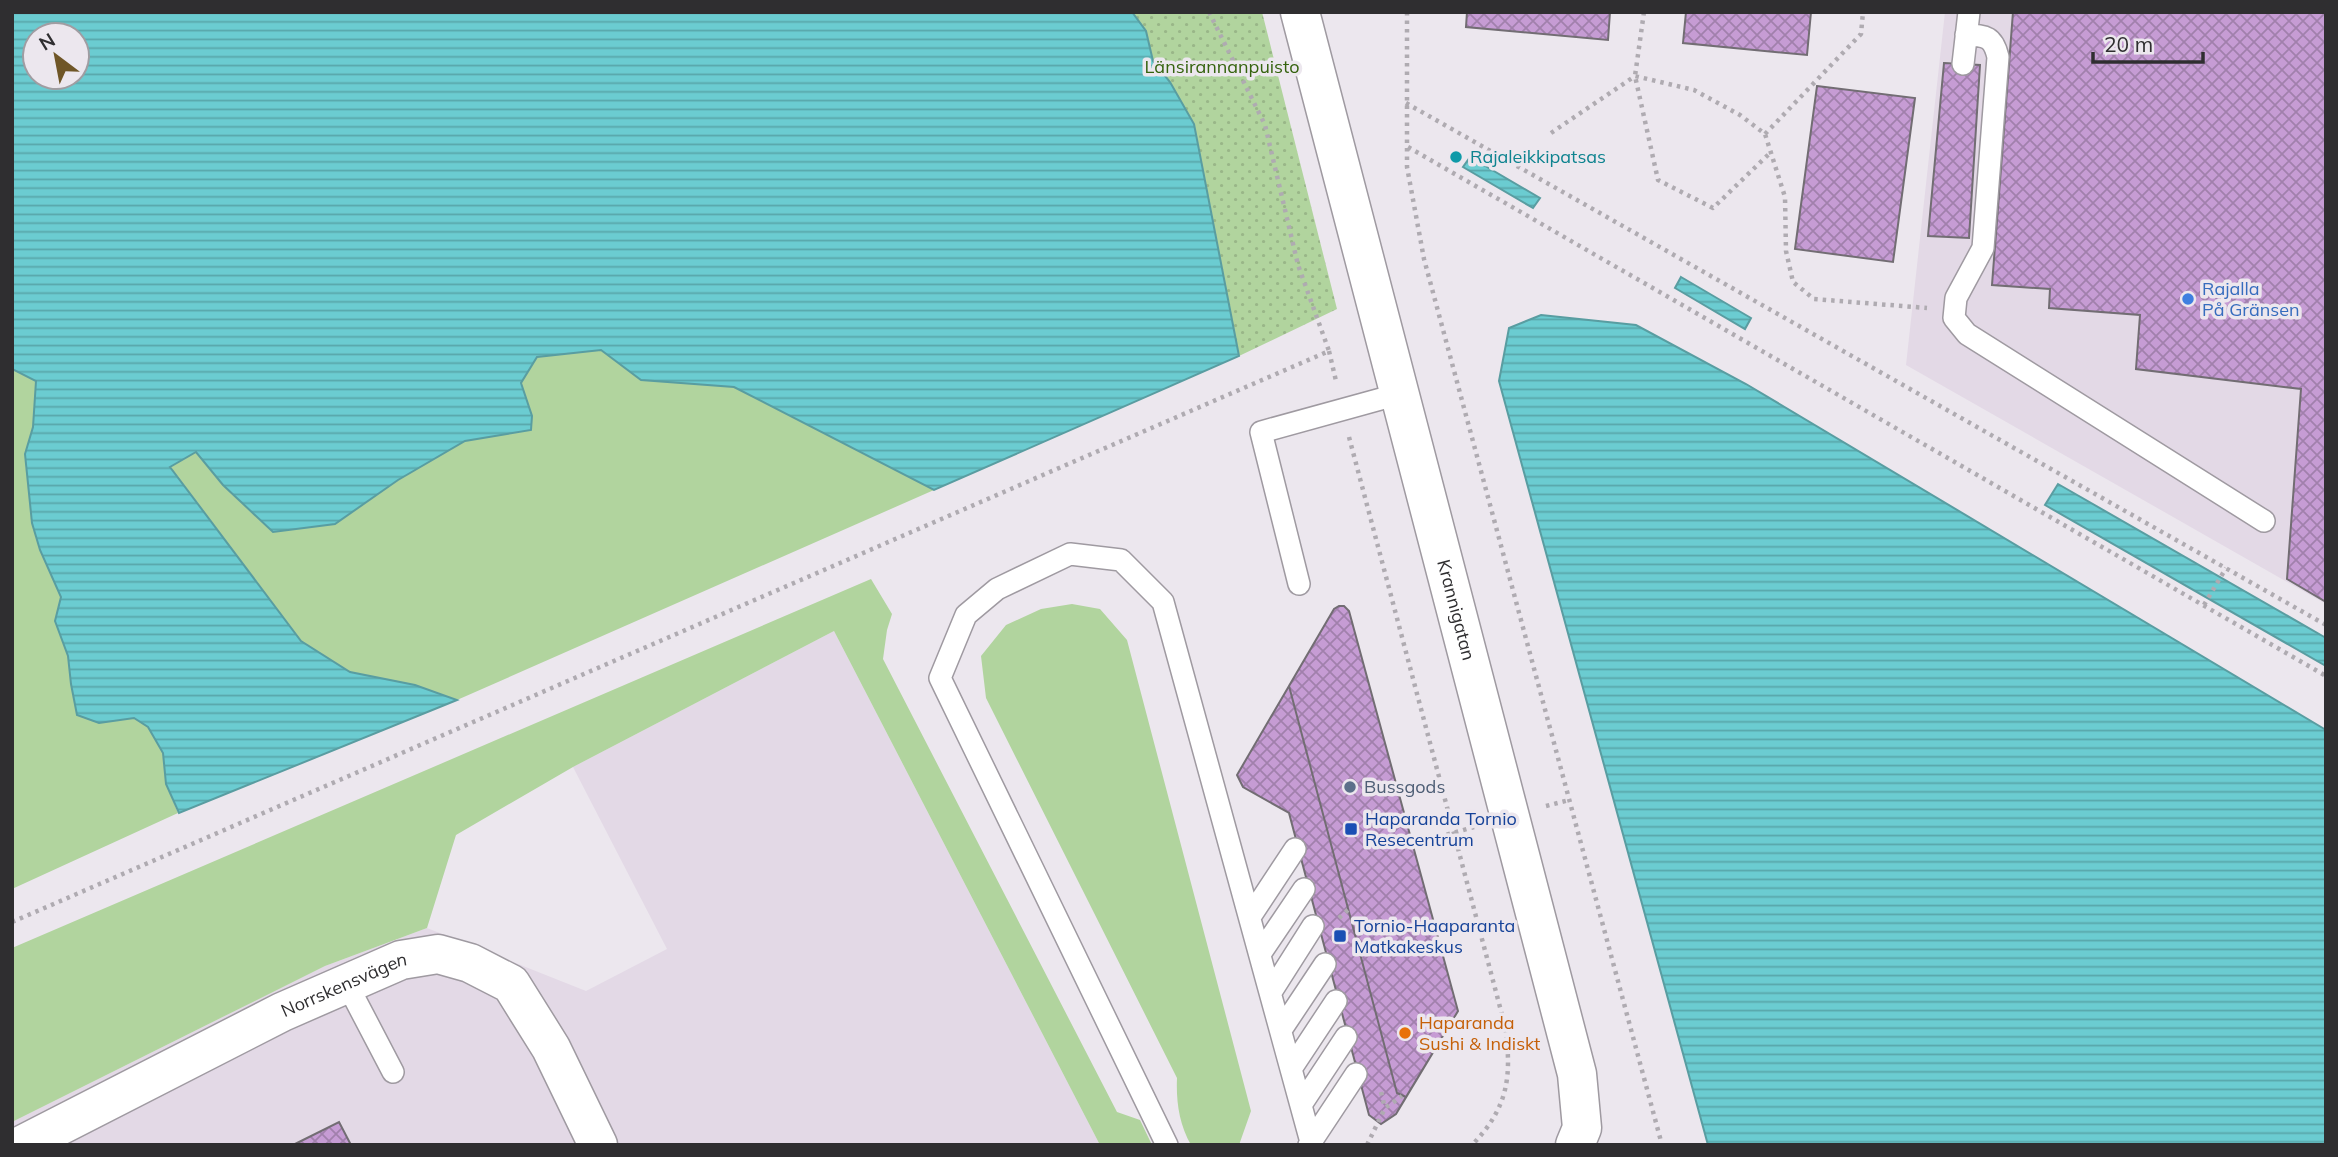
<svg xmlns="http://www.w3.org/2000/svg" width="2338" height="1157" font-family="Mulish,sans-serif">
<style>
.built{fill:#e3d9e6}
.green{fill:#b1d49e}
.park{fill:url(#park-dots)}
.water{fill:url(#water-rules);stroke:#599da1;stroke-width:2;fill-rule:evenodd}
.building{fill:url(#building-cross-hatch);stroke:#726d73;stroke-width:2}
.lines{fill:none;stroke-linecap:round;stroke-linejoin:round}
.service-casing{stroke:#9f9aa1;stroke-width:24}
.minor-casing{stroke:#9f9aa1;stroke-width:41}
.tertiary-casing{stroke:#9f9aa1;stroke-width:41}
.path{stroke:#afabb1;stroke-width:4.5;stroke-dasharray:3.5 5;stroke-linecap:butt}
.service{stroke:#fff;stroke-width:21}
.minor{stroke:#fff;stroke-width:38}
.tertiary{stroke:#fff;stroke-width:38}
.culture-dot{fill:#0f9aa8;stroke:#ece7ee;stroke-width:2.5}
.shop-dot{fill:#3f7fe0;stroke:#ece7ee;stroke-width:2.5}
.service-dot{fill:#5c6f8a;stroke:#ece7ee;stroke-width:2.5}
.transit-dot{fill:#1a4fb4;stroke:#ece7ee;stroke-width:2.5}
.food-dot{fill:#e8710a;stroke:#ece7ee;stroke-width:2.5}
.labels{text-anchor:middle;stroke-width:7;stroke-linejoin:round;paint-order:stroke}
.park-label{font-size:18px;fill:#35630e;stroke:#ece7ee}
.culture-label{font-size:18px;fill:#0d838f;stroke:#ece7ee;text-anchor:start}
.shop-label{font-size:18px;fill:#366cbe;stroke:#ece7ee;text-anchor:start}
.street-label{font-size:18px;fill:#2f2e30;stroke:#ece7ee}
.service-label{font-size:18px;fill:#4e5e75;stroke:#ece7ee;text-anchor:start}
.transit-label{font-size:18px;fill:#164399;stroke:#ece7ee;text-anchor:start}
.food-label{font-size:18px;fill:#c56008;stroke:#ece7ee;text-anchor:start}
</style>
<defs>
<pattern id="park-dots" width="8" height="8" patternUnits="userSpaceOnUse" patternTransform="scale(1.75)"><rect width="8" height="8" fill="#b1d49e"/><path d="M2 2h.1M6 6h.1" fill="none" stroke="#99b688" stroke-width="1.8" stroke-linecap="round"/></pattern>
<pattern id="water-rules" width="6" height="5" patternUnits="userSpaceOnUse" patternTransform="scale(1.75)"><rect width="6" height="5" fill="#6bccd1"/><path d="M0 2.5h6" fill="none" stroke="#58a6aa"/></pattern>
<pattern id="building-cross-hatch" width="8" height="8" patternUnits="userSpaceOnUse" patternTransform="scale(1.75)"><rect width="8" height="8" fill="#c69cd4"/><path d="M0 0l8 8M0 8l8-8" fill="none" stroke="#a180ac"/></pattern>
</defs>
<rect width="100%" height="100%" fill="#ece7ee"/>
<!-- built -->
<path class="built" d="M1945,12H2326V604L1906,365Z
M834,631L1100,1145H12V1122L325,966L427,928L586,991L667,949L573,767Z"/>
<!-- green -->
<path class="green" d="M601,350L641,380L734,387L934,490L457,700L415,685L350,672L301,641L169,466L197,452L223,485L335,524L398,480L465,441L531,430L532,416L521,383L537,357Z
M12,369L36,381L33,427L25,454L32,523L40,550L61,597L55,621L68,656L71,684L77,715L99,723L134,717L148,727L163,753L166,784L178,813L12,889Z
M871,579L892,614L887,630L883,659L1117,1112L1140,1120L1152,1145H1100L834,631L573,767L456,835L427,928L325,966L12,1122V948Z
M1072,604L1100,609L1127,640L1251,1111L1239,1145H1191C1179,1124 1176,1101 1177,1078L986,698L981,656L1006,625L1041,609Z"/>
<!-- park -->
<path class="park" d="M1132,12H1262L1337,309L1239,356L1194,124L1170,82L1153,61L1146,31Z"/>
<!-- water -->
<path class="water" d="M12,12H1132L1146,31L1153,61L1170,82L1194,124L1239,356L934,490L734,387L641,380L601,350L537,357L521,383L532,416L531,430L465,441L398,480L335,524L273,532L223,485L196,452L170,467L301,641L350,672L415,685L457,700L179,813L166,784L163,753L148,727L134,718L99,723L77,715L71,684L68,656L55,621L61,597L40,550L32,523L25,454L33,427L36,381L12,369ZM35,35H77V77H35Z
M1470,157L1540,198L1533,208L1463,167Z
M1681,277L1751,318L1745,329L1675,288Z
M1541,315L1636,325L1746,384L2326,730V1145H1708L1499,381L1509,328Z
M2058,484L2326,638V666L2045,505Z"/>
<!-- building -->
<path class="building" d="M1467,12H1610L1608,40L1466,27Z
M1686,12H1811L1807,55L1683,43Z
M2013,12H2326V602L2287,579L2301,389L2136,369L2140,315L2049,308L2050,289L1992,285Z
M1944,63L1980,65L1969,238L1928,236Z
M1817,86L1915,98L1893,262L1795,249Z
M1339,606H1344L1349,611L1458,1011L1406,1097L1397,1093L1289,686L1334,609Z
M1339,606H1344L1349,611L1458,1011L1396,1114L1381,1124L1369,1115L1289,813L1243,787L1237,775L1334,609Z
M1289,686L1397,1093L1406,1097L1396,1114L1381,1124L1369,1115L1289,813L1243,787L1237,775Z
M339,1122L351,1145H293Z"/>
<g class="lines">
<!-- service casing -->
<g class="service-casing">
<path id="service" d="M1966,35C1986,36 1993,36 1998,57L1983,248L1956,298L1954,318L1967,334L2264,521
M1963,64L1969,12
M1299,584L1261,432L1399,394
M1250,917L1295,849
M1260,954L1304,889
M347,984L393,1072
M1271,992L1313,926
M1281,1030L1325,964
M1291,1069L1336,1001
M1301,1105L1346,1037
M1167,1145L940,678L966,615L997,589L1070,554L1121,560L1163,602L1311,1142
M1309,1145L1356,1074"/>
</g>
<!-- minor casing -->
<g class="minor-casing">
<g id="minor">
<path id="s1" d="M22,1145L282,1012L401,960L438,954L470,963L511,984L551,1048L598,1145"/>
</g>
</g>
<!-- tertiary casing -->
<g class="tertiary-casing">
<g id="tertiary">
<path id="s2" d="M1300,12L1577,1074L1582,1128L1575,1145"/>
</g>
</g>
<!-- path -->
<path class="path" d="M1407,12V167L1424,259L1662,1145
M1644,12L1635,76L1658,180L1713,208L1771,152
M1406,103L2326,625
M1551,133L1635,76L1694,90L1740,115L1765,134L1785,197L1786,251L1793,282L1814,299L1927,308
M1765,134L1861,34L1863,12
M1408,147L2326,676
M1329,351L1336,381
M1349,437L1505,1026C1512,1075 1509,1107 1472,1145
M2204,605L2226,568
M1546,806L1569,800
M1414,844L1474,827
M1339,918L1349,909
M12,922L1329,351L1298,265L1265,125L1209,12
M1381,1092L1385,1108
M1367,1145L1385,1108L1402,1096"/>
<!-- service -->
<use href="#service" class="service"/>
<!-- minor -->
<use href="#minor" class="minor"/>
<!-- tertiary -->
<use href="#tertiary" class="tertiary"/>
</g>
<!-- markers -->
<circle class="culture-dot" cx="1456" cy="157" r="7"/>
<circle class="shop-dot" cx="2188" cy="299" r="7"/>
<circle class="service-dot" cx="1350" cy="787" r="7"/>
<g class="transit-dot">
<rect x="1344" y="822" width="14" height="14" rx="3.5"/>
<rect x="1333" y="929" width="14" height="14" rx="3.5"/>
</g>
<circle class="food-dot" cx="1405" cy="1033" r="7"/>
<g class="labels">
<!-- park labels -->
<g class="park-label">
<text x="1222" y="73">Länsirannanpuisto</text>
</g>
<!-- culture labels -->
<g class="culture-label">
<text x="1470" y="163">Rajaleikkipatsas</text>
</g>
<!-- shop labels -->
<g class="shop-label">
<text x="2202" y="295">Rajalla<tspan x="2202" dy="21">På Gränsen</tspan></text>
</g>
<!-- street labels -->
<g class="street-label">
<text dy="6" stroke="none"><textPath href="#s2" startOffset="618">Krannigatan</textPath></text>
<text dy="6" stroke="none"><textPath href="#s1" startOffset="360">Norrskensvägen</textPath></text>
</g>
<!-- service labels -->
<g class="service-label">
<text x="1364" y="793">Bussgods</text>
</g>
<!-- transit labels -->
<g class="transit-label">
<text x="1365" y="825">Haparanda Tornio<tspan x="1365" dy="21">Resecentrum</tspan></text>
<text x="1354" y="932">Tornio-Haaparanta<tspan x="1354" dy="21">Matkakeskus</tspan></text>
</g>
<!-- food labels -->
<g class="food-label">
<text x="1419" y="1029">Haparanda<tspan x="1419" dy="21">Sushi &amp; Indiskt</tspan></text>
</g>
</g>
<!-- border -->
<rect width="2338" height="1157" fill="none" stroke="#2f2e30" stroke-width="28"/>
<!-- north arrow -->
<g transform="translate(56 56) rotate(328)"><circle r="33" fill="#ece7ee" stroke="#a09da2" stroke-width="2"/>
<path d="M0-5L12 26L0 18L-12 26Z" fill="#6f5627"/>
<text y="-10" font-size="19" font-weight="bold" text-anchor="middle" fill="#2f2e30">N</text>
</g>
<!-- scale -->
<path d="M2093 52v10h110v-10" fill="none" stroke="#2f2e30" stroke-width="3.5"/>
<text x="2104" y="52" font-size="21" fill="#2f2e30" stroke="#ece7ee" stroke-width="5" paint-order="stroke">20 m</text>
</svg>
